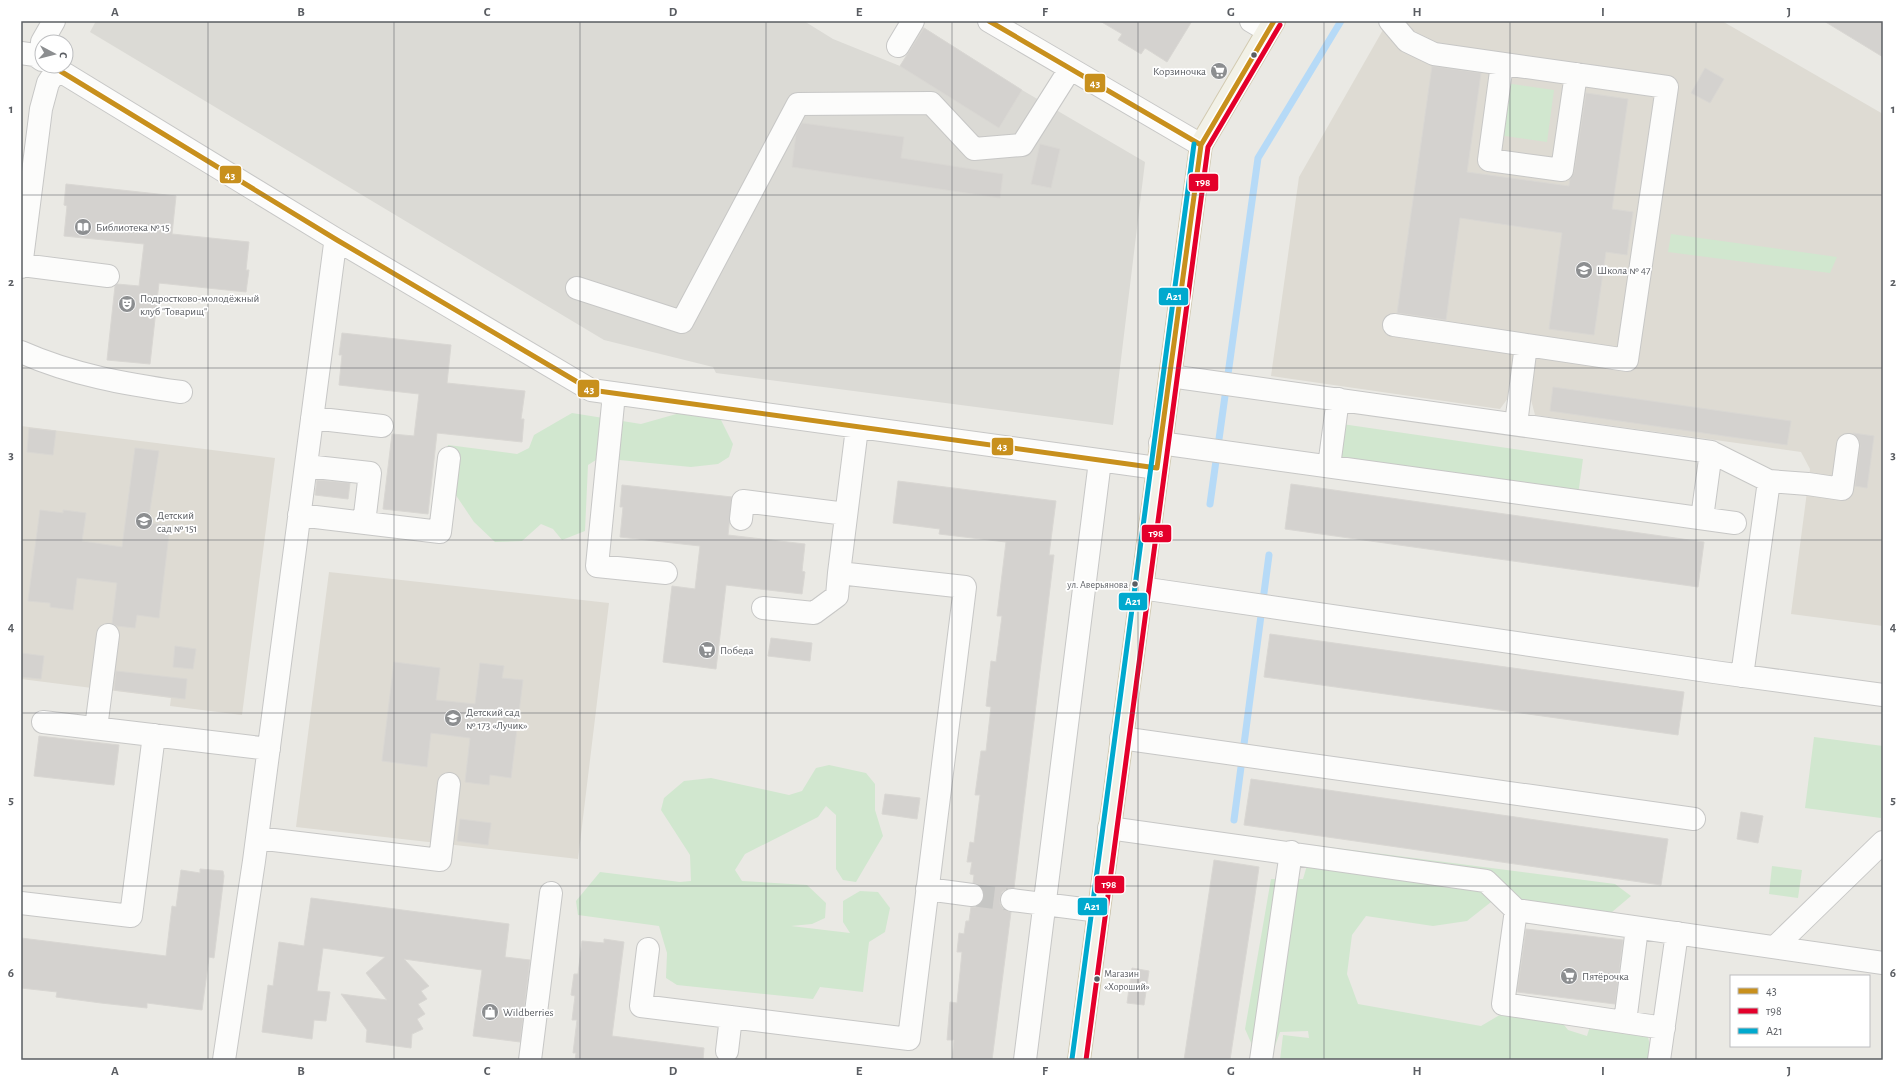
<svg xmlns="http://www.w3.org/2000/svg" width="1904" height="1081" font-family="'Alegreya Sans',sans-serif">
<style>
.industrial{fill:#dbdad5}
.education{fill:#dedbd3}
.green{fill:#d1e7cf}
.lines{fill:none;stroke-linecap:round;stroke-linejoin:round}
.stream{stroke:#b6daf7;stroke-width:7}
.building{fill:#d4d2cf;stroke:#d9d7d3}
.minor-tunnel{stroke:#c6c6c4;stroke-width:22;stroke-dasharray:22 11;stroke-linecap:butt}
.minor-casing{stroke:#c7c7c6;stroke-width:24}
.major-casing{stroke:#d2cab1;stroke-width:24}
.minor{stroke:#fcfcfb;stroke-width:22}
.major{stroke:#f2f1e7;stroke-width:22}
.bus-1-casing{stroke:#fff;stroke-width:8}
.bus-2-casing{stroke:#fff;stroke-width:8}
.bus-3-casing{stroke:#fff;stroke-width:8}
.bus-1{stroke:#c8901d;stroke-width:5}
.bus-2{stroke:#e4002b;stroke-width:5}
.bus-3{stroke:#00a9ce;stroke-width:5}
.grid{fill:none;stroke:#5a5d62;stroke-width:1;stroke-opacity:0.55}
.bus-dot{fill:#5a5d62;stroke:#fff;stroke-width:1.5}
.labels{text-anchor:middle;stroke-width:3.5;stroke-linejoin:round;paint-order:stroke}
.bus-label{font-size:10px;fill:#5a5d62;stroke:#fff;text-anchor:end}
.poi-label{font-size:11px;fill:#5a5d62;stroke:#fff;text-anchor:start}
.line-badge{stroke:#fff;stroke-width:1.5}
.badge-label{font-size:11px;text-anchor:middle;font-weight:bold;fill:#fff}
.neatline{fill:none;stroke:#5a5d62;stroke-width:1.5}
.grid-label{font-size:13px;text-anchor:middle;font-weight:bold;fill:#5a5d62}
</style>
<rect width="100%" height="100%" fill="#eae9e4"/>
<!-- industrial -->
<path class="industrial" d="M96,21H804L833,39L900,66L923,27L1022,90L1145,162L1113,425L716,373L713,367L604,340L90,32Z"/>
<!-- education -->
<path class="education" d="M1388,21H1722L1883,114V626L1791,614L1810,469L1801,452L1535,415L1530,396L1511,394L1500,409L1271,376L1299,177Z
M21,426L275,458L242,715L170,706L171,698L21,679Z
M329,572L609,603L578,859L296,827Z"/>
<!-- green -->
<path class="green" d="M1505,83L1554,90L1547,142L1498,135Z
M1671,234L1837,257L1830,273L1668,252Z
M694,409L721,420L733,444L729,457L718,464L691,467L599,458L588,465L585,531L562,540L553,529L541,524L522,541L495,542L474,522L449,485L443,472L448,445L517,454L529,448L534,435L572,413L641,424Z
M1342,424L1583,459L1578,495L1337,460Z
M1814,737L1883,746V799L1881,818L1805,808Z
M829,765L866,773L875,784V810L883,836L856,882L843,880L836,869V815L826,806L818,817L745,854L735,870L742,881L807,885L826,903L825,918L812,924L791,926L850,933L843,922V901L860,891L878,892L890,908L885,932L869,942L863,992L820,987L813,999L677,985L666,978L667,953L659,926L578,915L576,901L600,872L680,882L691,881L690,855L661,810L664,798L684,781L711,778L789,795L802,791L816,768Z
M1313,845L1615,884L1631,896L1612,912L1588,914L1491,902L1467,921L1433,926L1366,916L1352,935L1347,974L1358,1004L1481,1026L1520,1003L1550,1007L1568,1030L1587,1036L1594,1014L1646,1030L1654,1060H1280L1283,1035L1309,1038L1308,1031L1280,1032L1270,1060L1256,1054L1245,1029L1271,879H1303Z
M1772,866L1802,870L1798,898L1769,894Z"/>
<g class="lines">
<!-- stream -->
<path class="stream" d="M1210,504L1258,158L1341,21
M1234,820L1269,555"/>
</g>
<!-- building -->
<path class="building" d="M1100,21H1192L1167,62L1145,48L1141,54L1118,40L1122,34Z
M1824,21H1883V57Z
M924,28L1022,90L999,128L900,66Z
M1432,66L1481,73L1467,172L1569,186L1570,179L1574,172L1586,93L1628,99L1612,209L1633,212L1627,255L1606,252L1594,335L1549,329L1562,233L1460,218L1446,320L1397,313Z
M1705,68L1724,79L1710,103L1691,93Z
M802,123L904,137L901,158L1003,174L1000,198L792,167L796,134Z
M1040,144L1060,149L1051,188L1031,184Z
M66,184L176,196L172,234L249,242L246,270H249L246,292L159,283L150,364L107,360L115,286L117,284L139,286L144,244L64,236L67,206L64,205Z
M342,333L451,345L447,383L525,391L521,419H524L522,442L437,433L428,514L383,509L392,434L414,436L419,394L339,385L342,355H339Z
M1553,387L1791,421L1787,445L1550,411Z
M29,428L56,431L53,455L27,452Z
M1853,433L1874,436L1867,488L1855,486L1860,446L1859,440Z
M135,448L159,451L148,523L170,525L159,618L137,615L135,628L117,626L112,624L117,583L77,578L73,610L50,607V603L28,601L40,510L63,513V510L86,513L82,541L122,547Z
M317,480L350,483L348,499L315,495Z
M898,481L1056,501L1049,555H1054L1014,888H1008L1002,892L1000,899V904L1004,910L1011,912L992,1060H952L954,1040H947L950,1002L957,1003L962,952H957L959,933L964,934L966,921H969L971,907H976L982,903L984,896V891L980,885L973,883L974,875L970,874L972,862H967L970,842L974,843L980,795H975L981,751H986L991,707L986,706L991,661L996,662L1002,616H997L1006,542L939,534L940,529L893,523Z
M1291,484L1704,542L1698,587L1285,529Z
M622,485L732,497L728,535L805,544L802,571L805,572L802,594L726,585L716,669L663,662L672,586L695,589L700,546L620,537L623,507H620Z
M1270,634L1684,692L1678,735L1264,677Z
M771,638L812,643L810,661L768,656Z
M175,646L196,649L193,669L173,667Z
M21,653L44,656L41,679L21,677Z
M394,662L440,668L436,700L475,704L480,663L504,666L502,678L523,680L511,778L490,775L489,785L465,782L470,738L431,733L427,767L382,761Z
M116,671L187,679L185,699L114,690Z
M39,736L119,745L114,785L34,776Z
M1251,779L1668,839L1661,885L1244,825Z
M885,794L920,798L917,819L882,814Z
M1741,812L1763,816L1758,843L1737,839Z
M460,819L491,823L488,845L457,841Z
M1214,860L1259,867L1254,902L1230,1060H1184Z
M200,869L223,871L224,876L214,958L209,957L202,1010L147,1003V1008L101,1003L56,997L57,992L21,988V938L166,956L172,906L176,907L181,870L200,873Z
M311,898L509,924L505,957L530,960L520,1042L473,1036L482,970L404,959L429,986L421,991L427,999L418,1004L425,1014L417,1019L423,1029L412,1034L411,1048L366,1042L367,1030L341,994L387,1000L366,973L385,957L323,948L317,991L330,992L326,1021L314,1020L312,1039L262,1032L268,985L273,986L279,942L304,946Z
M1526,929L1623,940L1615,1004L1517,992Z
M604,939L624,942L612,1036L704,1048L703,1060H575L576,1053H573L577,1020H572L575,996L571,995L574,974H578L582,941L604,943Z
M1132,968L1149,971L1144,1005L1127,1003Z"/>
<g class="lines">
<!-- minor-tunnel -->
<path class="minor-tunnel" d="M972,895L1012,900"/>
<!-- minor casing -->
<g class="minor-casing">
<path id="minor" d="M989,21L1201,145
M1251,21L1268,31
M1390,21L1407,41L1434,54L1667,87L1627,360L1394,325
M42,42L54,21
M898,46L913,21
M21,53L35,55L42,60
M1502,64L1489,160L1562,170L1576,74
M52,66L337,240L591,390L1157,468
M22,265L108,276
M21,267L41,109L48,83L57,69
M577,288L682,322L798,104L931,103L974,149L1022,145L1070,69
M21,352C73,375 125,384 181,392
M1170,376L1711,452L1769,481L1742,676
M614,394L597,566L666,573
M312,418L382,426
M1516,424L1526,345
M1160,443L1735,523
M306,466L370,473L364,523
M1329,466L1338,399
M1769,481L1808,484L1842,489L1848,445
M299,515L440,532L449,458
M1702,518L1711,452
M741,519L743,501L846,514
M1141,588L1714,672L1883,695
M763,608L814,613L837,596L839,573
M43,722L269,749
M96,728L108,635
M1121,738L1694,819
M1109,828L1486,881L1516,910L1883,963
M257,838L440,860L449,784
M927,889L972,895
M1012,900L1099,911
M21,903L131,916L154,735
M1516,910L1503,1004L1664,1028
M1775,947L1883,842
M648,949L641,1006L909,1039L965,587L839,573L857,428
M1625,1022L1637,928
M727,1051L731,1017
M224,1060L254,861L335,244L337,240
M530,1060L551,893
M1025,1060L1100,461
M1261,1060L1291,852
M1659,1060L1677,933"/>
</g>
<!-- major casing -->
<g class="major-casing">
<path id="major" d="M1079,1060L1201,145L1274,21"/>
</g>
<!-- minor -->
<use href="#minor" class="minor"/>
<!-- major -->
<use href="#major" class="major"/>
<!-- bus-1 casing -->
<g class="bus-1-casing">
<path id="bus-1" d="M989,21L1201,145
M52,66L337,240L591,390L1157,468L1201,145L1274,21"/>
</g>
<!-- bus-2 casing -->
<g class="bus-2-casing">
<path id="bus-2" d="M1086,1060L1208,147L1280,25"/>
</g>
<!-- bus-3 casing -->
<g class="bus-3-casing">
<path id="bus-3" d="M1072,1059L1194,144"/>
</g>
<!-- bus-1 -->
<use href="#bus-1" class="bus-1"/>
<!-- bus-2 -->
<use href="#bus-2" class="bus-2"/>
<!-- bus-3 -->
<use href="#bus-3" class="bus-3"/>
</g>
<!-- grid -->
<path class="grid" d="M208,21V1060M394,21V1060M580,21V1060M766,21V1060M952,21V1060M1138,21V1060M1324,21V1060M1510,21V1060M1696,21V1060M21,195H1883M21,368H1883M21,540H1883M21,713H1883M21,886H1883"/>
<!-- icons -->
<defs>
<g id="supermarket-disc" transform="scale(0.9)"><circle r="9.5" fill="#8c8e90" stroke="#fff"/><path d="M-6-5.5h2.5l.6 2H6L4.5 2H-2.5L-4.4-4H-6ZM-1.5 3.2a1.3 1.3 0 1 0 .1 0ZM3 3.2a1.3 1.3 0 1 0 .1 0Z" fill="#fff"/></g>
<g id="library-disc" transform="scale(0.9)"><circle r="9.5" fill="#8c8e90" stroke="#fff"/><path d="M-6-4Q-3-5.5-.7-3.5V5Q-3 3-6 4ZM6-4Q3-5.5 .7-3.5V5Q3 3 6 4Z" fill="#fff"/></g>
<g id="school-disc" transform="scale(0.9)"><circle r="9.5" fill="#8c8e90" stroke="#fff"/><path d="M0-5L7-2L0 1L-7-2ZM-4 1L0 2.5L4 1V4Q0 6-4 4Z" fill="#fff"/></g>
<g id="theatre-disc" transform="scale(0.9)"><circle r="9.5" fill="#8c8e90" stroke="#fff"/><path d="M-5-5.5Q0-4 5-5.5V0Q5 5 0 6Q-5 5-5 0ZM-3.3-2.5H-1v1.5H-3.3ZM1-2.5H3.3v1.5H1ZM-2.8 1Q0 5.5 2.8 1Z" fill="#fff"/></g>
<g id="shop-disc" transform="scale(0.9)"><circle r="9.5" fill="#8c8e90" stroke="#fff"/><path d="M-5-2.5h2.3a2.7 3.5 0 0 1 5.4 0H5L5.5 6h-11ZM-1.5-2.5h3a1.5 2.3 0 0 0-3 0Z" fill="#fff"/></g>
</defs>
<g fill-rule="evenodd">
<use href="#supermarket-disc" x="1219" y="71"/>
<use href="#library-disc" x="83" y="227"/>
<use href="#school-disc" x="1584" y="270"/>
<use href="#theatre-disc" x="127" y="304"/>
<use href="#school-disc" x="144" y="521"/>
<use href="#supermarket-disc" x="707" y="650"/>
<use href="#school-disc" x="453" y="718"/>
<use href="#supermarket-disc" x="1569" y="976"/>
<use href="#shop-disc" x="490" y="1012"/>
</g>
<!-- markers -->
<g class="bus-dot">
<circle cx="1254" cy="55" r="3.5"/>
<circle cx="1135" cy="584" r="3.5"/>
<circle cx="1097" cy="979" r="3.5"/>
</g>
<g class="labels">
<!-- bus labels -->
<g class="bus-label">
<text x="1128" y="588">ул. Аверьянова</text>
<text x="1104" y="977" text-anchor="start">Магазин<tspan x="1104" dy="13">«Хороший»</tspan></text>
</g>
<!-- poi labels -->
<g class="poi-label">
<text x="1206" y="75" text-anchor="end">Корзиночка</text>
<text x="96" y="231">Библиотека № 15</text>
<text x="1597" y="274">Школа № 47</text>
<text x="140" y="302">Подростково-молодёжный<tspan x="140" dy="13">клуб "Товарищ"</tspan></text>
<text x="157" y="519">Детский<tspan x="157" dy="13">сад № 151</tspan></text>
<text x="720" y="654">Победа</text>
<text x="466" y="716">Детский сад<tspan x="466" dy="13">№ 173 «Лучик»</tspan></text>
<text x="1582" y="980">Пятёрочка</text>
<text x="503" y="1016">Wildberries</text>
</g>
</g>
<g class="line-badge">
<rect x="1084" y="73" width="22" height="20" rx="4" fill="#c8901d"/>
<rect x="219" y="165" width="23" height="19" rx="4" fill="#c8901d"/>
<rect x="1188" y="173" width="31" height="19" rx="4" fill="#e4002b"/>
<rect x="1158" y="287" width="31" height="19" rx="4" fill="#00a9ce"/>
<rect x="577" y="379" width="23" height="19" rx="4" fill="#c8901d"/>
<rect x="991" y="437" width="23" height="19" rx="4" fill="#c8901d"/>
<rect x="1141" y="524" width="31" height="19" rx="4" fill="#e4002b"/>
<rect x="1118" y="592" width="30" height="19" rx="4" fill="#00a9ce"/>
<rect x="1094" y="875" width="31" height="19" rx="4" fill="#e4002b"/>
<rect x="1077" y="897" width="31" height="19" rx="4" fill="#00a9ce"/>
</g>
<g class="badge-label">
<text x="1095" y="87">43</text>
<text x="230" y="179">43</text>
<text x="1203" y="186">т98</text>
<text x="1174" y="300">А21</text>
<text x="589" y="393">43</text>
<text x="1002" y="450">43</text>
<text x="1156" y="537">т98</text>
<text x="1133" y="605">А21</text>
<text x="1109" y="888">т98</text>
<text x="1092" y="910">А21</text>
</g>
<!-- border -->
<rect width="1904" height="1081" fill="none" stroke="#ffffff" stroke-width="44"/>
<!-- legend -->
<rect x="1730" y="975" width="140" height="72" fill="#ffffff" stroke="#bdbec0"/>
<rect x="1738" y="988" width="20" height="6" fill="#c8901d" stroke="#bdbec0"/>
<text x="1766" y="995" font-size="12" fill="#5a5d62">43</text>
<rect x="1738" y="1008" width="20" height="6" fill="#e4002b" stroke="#bdbec0"/>
<text x="1766" y="1015" font-size="12" fill="#5a5d62">т98</text>
<rect x="1738" y="1028" width="20" height="6" fill="#00a9ce" stroke="#bdbec0"/>
<text x="1766" y="1035" font-size="12" fill="#5a5d62">А21</text>
<!-- north arrow -->
<g transform="translate(54 54) rotate(97)"><circle r="19" fill="#ffffff" stroke="#bdbec0"/>
<path d="M0-3L7 15L0 10L-7 15Z" fill="#8c8e90"/>
<text y="-6" font-size="11" font-weight="bold" text-anchor="middle" fill="#5a5d62">С</text>
</g>
<rect x="22" y="22" width="1860" height="1037" class="neatline"/>
<g class="grid-label">
<text x="115" y="16">A</text>
<text x="301" y="16">B</text>
<text x="487" y="16">C</text>
<text x="673" y="16">D</text>
<text x="859" y="16">E</text>
<text x="1045" y="16">F</text>
<text x="1231" y="16">G</text>
<text x="1417" y="16">H</text>
<text x="1603" y="16">I</text>
<text x="1789" y="16">J</text>
<text x="11" y="113">1</text>
<text x="1893" y="113">1</text>
<text x="11" y="286">2</text>
<text x="1893" y="286">2</text>
<text x="11" y="459">3</text>
<text x="1893" y="459">3</text>
<text x="11" y="631">4</text>
<text x="1893" y="631">4</text>
<text x="11" y="804">5</text>
<text x="1893" y="804">5</text>
<text x="11" y="977">6</text>
<text x="1893" y="977">6</text>
<text x="115" y="1075">A</text>
<text x="301" y="1075">B</text>
<text x="487" y="1075">C</text>
<text x="673" y="1075">D</text>
<text x="859" y="1075">E</text>
<text x="1045" y="1075">F</text>
<text x="1231" y="1075">G</text>
<text x="1417" y="1075">H</text>
<text x="1603" y="1075">I</text>
<text x="1789" y="1075">J</text>
</g>
</svg>
